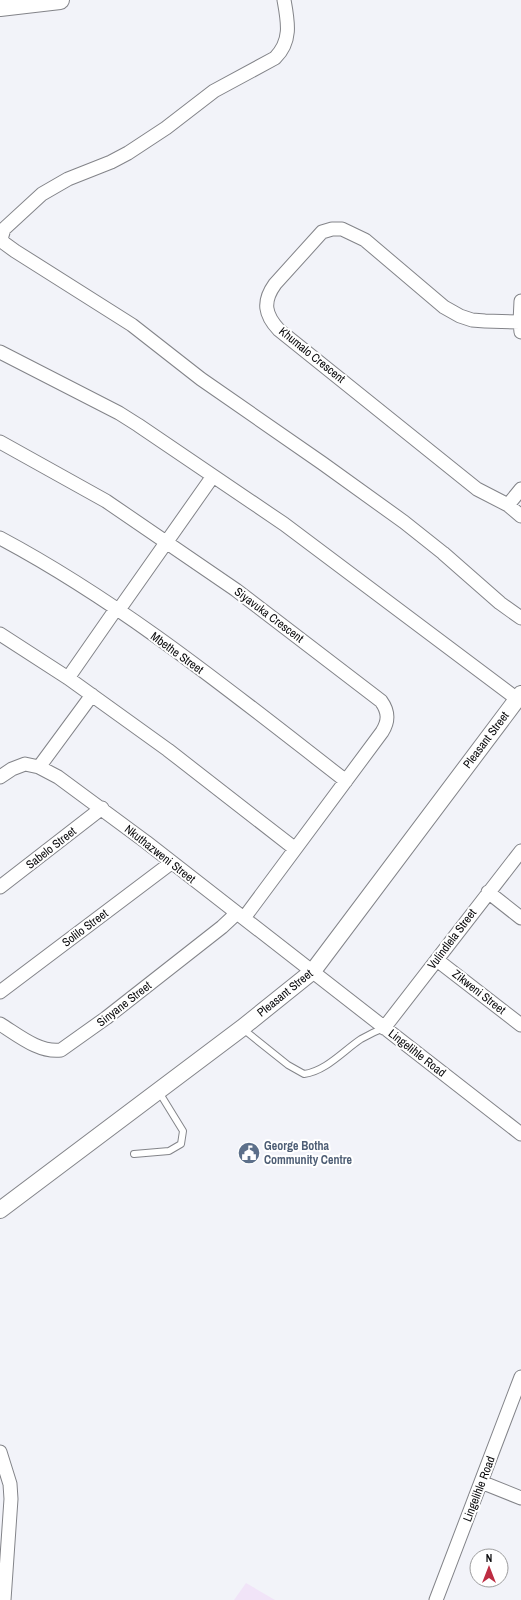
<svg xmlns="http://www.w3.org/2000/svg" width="521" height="1600" font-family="'Archivo Narrow',sans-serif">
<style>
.education{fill:#f1e4f8}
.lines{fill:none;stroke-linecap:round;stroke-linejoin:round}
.service-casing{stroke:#838489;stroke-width:8}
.minor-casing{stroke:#838489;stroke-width:15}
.tertiary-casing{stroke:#838489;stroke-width:18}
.secondary-casing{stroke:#838489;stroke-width:20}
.service{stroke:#fff;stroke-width:6}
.minor{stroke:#fff;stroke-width:13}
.tertiary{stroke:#fff;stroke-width:16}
.secondary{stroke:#fff;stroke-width:18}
.labels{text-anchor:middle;stroke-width:4;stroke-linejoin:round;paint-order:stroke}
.street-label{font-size:12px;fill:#0b0b0d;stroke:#fff}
.service-label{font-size:12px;font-weight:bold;fill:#4e5e75;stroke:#fff;text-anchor:start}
</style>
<rect width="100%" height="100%" fill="#f2f3f9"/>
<!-- education -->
<path class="education" d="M246,1583L275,1600H234Z"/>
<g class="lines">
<!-- service casing -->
<g class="service-casing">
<path id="service" d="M243,1029L288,1065L304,1074C326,1071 343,1051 361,1039C368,1035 376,1031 384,1028
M134,1154L169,1151L181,1144L183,1131L159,1092"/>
</g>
<!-- minor casing -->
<g class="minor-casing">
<path id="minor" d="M284,0C288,22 292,41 275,58L214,91L166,128L128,153L111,162L68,179L42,194L4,229L1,239L4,243L15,251L132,325L201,379L322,463L404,522L443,553L500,603L521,618
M521,301L520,322L521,332
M520,322L485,321L472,320L460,316L444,307L365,240L342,229H332L322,232L275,284C262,302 265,315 279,330L477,489L508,505L521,516
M0,352L119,413L138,425L284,524L517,699
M0,442L106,501L236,590L381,701C389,712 389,721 382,732L244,918
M508,505L521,489
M0,538C124,604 235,695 346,781
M118,611L213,476
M0,634L68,678L168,750L294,848
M68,678L116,609
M39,767L92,695
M0,777L12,769L25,764L39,767L58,777L146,842L521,1134
M0,887L102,808
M488,892L521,918
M437,960L521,1025
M0,992L171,863
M0,1024C18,1035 39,1053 61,1050L106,1018L222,927L237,913
M384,1028L521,851
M0,1452L10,1484L11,1499L4,1600
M481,1482L521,1498
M436,1600L521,1377"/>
</g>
<!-- tertiary casing -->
<g class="tertiary-casing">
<path id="tertiary" d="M0,1210L242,1028L313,971L521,694"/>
</g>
<!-- secondary casing -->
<g class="secondary-casing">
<path id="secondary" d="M0,7L60,0"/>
</g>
<!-- service -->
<use href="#service" class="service"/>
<!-- minor -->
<use href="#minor" class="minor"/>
<!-- tertiary -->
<use href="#tertiary" class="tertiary"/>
<!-- secondary -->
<use href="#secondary" class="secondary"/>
</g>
<!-- icons -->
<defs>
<g id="civic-disc" transform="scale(1.15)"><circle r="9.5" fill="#5c6f8a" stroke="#fff"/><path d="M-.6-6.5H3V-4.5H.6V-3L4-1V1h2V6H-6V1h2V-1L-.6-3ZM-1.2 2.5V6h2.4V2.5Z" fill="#fff"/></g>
</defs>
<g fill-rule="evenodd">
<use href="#civic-disc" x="249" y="1153"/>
</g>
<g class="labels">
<!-- street labels -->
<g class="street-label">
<text transform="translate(312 355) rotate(39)" y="4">Khumalo Crescent</text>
<text transform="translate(269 615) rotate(37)" y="4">Siyavuka Crescent</text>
<text transform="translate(177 653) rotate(36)" y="4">Mbethe Street</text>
<text transform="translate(486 740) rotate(-53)" y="4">Pleasant Street</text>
<text transform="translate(51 848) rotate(-38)" y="4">Sabelo Street</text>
<text transform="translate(160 854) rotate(38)" y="4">Nkuthazweni Street</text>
<text transform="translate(85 928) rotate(-37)" y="4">Solilo Street</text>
<text transform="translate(452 939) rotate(-53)" y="4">Vulindlela Street</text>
<text transform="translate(479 992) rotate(38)" y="4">Zikweni Street</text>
<text transform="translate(285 993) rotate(-39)" y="4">Pleasant Street</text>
<text transform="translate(124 1004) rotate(-38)" y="4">Sinyane Street</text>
<text transform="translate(417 1053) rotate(38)" y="4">Lingelihle Road</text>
<text transform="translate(479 1489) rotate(-69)" y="4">Lingelihle Road</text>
</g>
<!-- service labels -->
<g class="service-label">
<text x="264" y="1150">George Botha<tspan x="264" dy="14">Community Centre</tspan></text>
</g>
</g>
<!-- north arrow -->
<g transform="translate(489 1568)"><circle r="19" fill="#ffffff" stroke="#9d9d9e"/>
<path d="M0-3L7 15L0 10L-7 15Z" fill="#bd2c42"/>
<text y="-6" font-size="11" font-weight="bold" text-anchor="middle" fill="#0b0b0d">N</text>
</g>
</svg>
